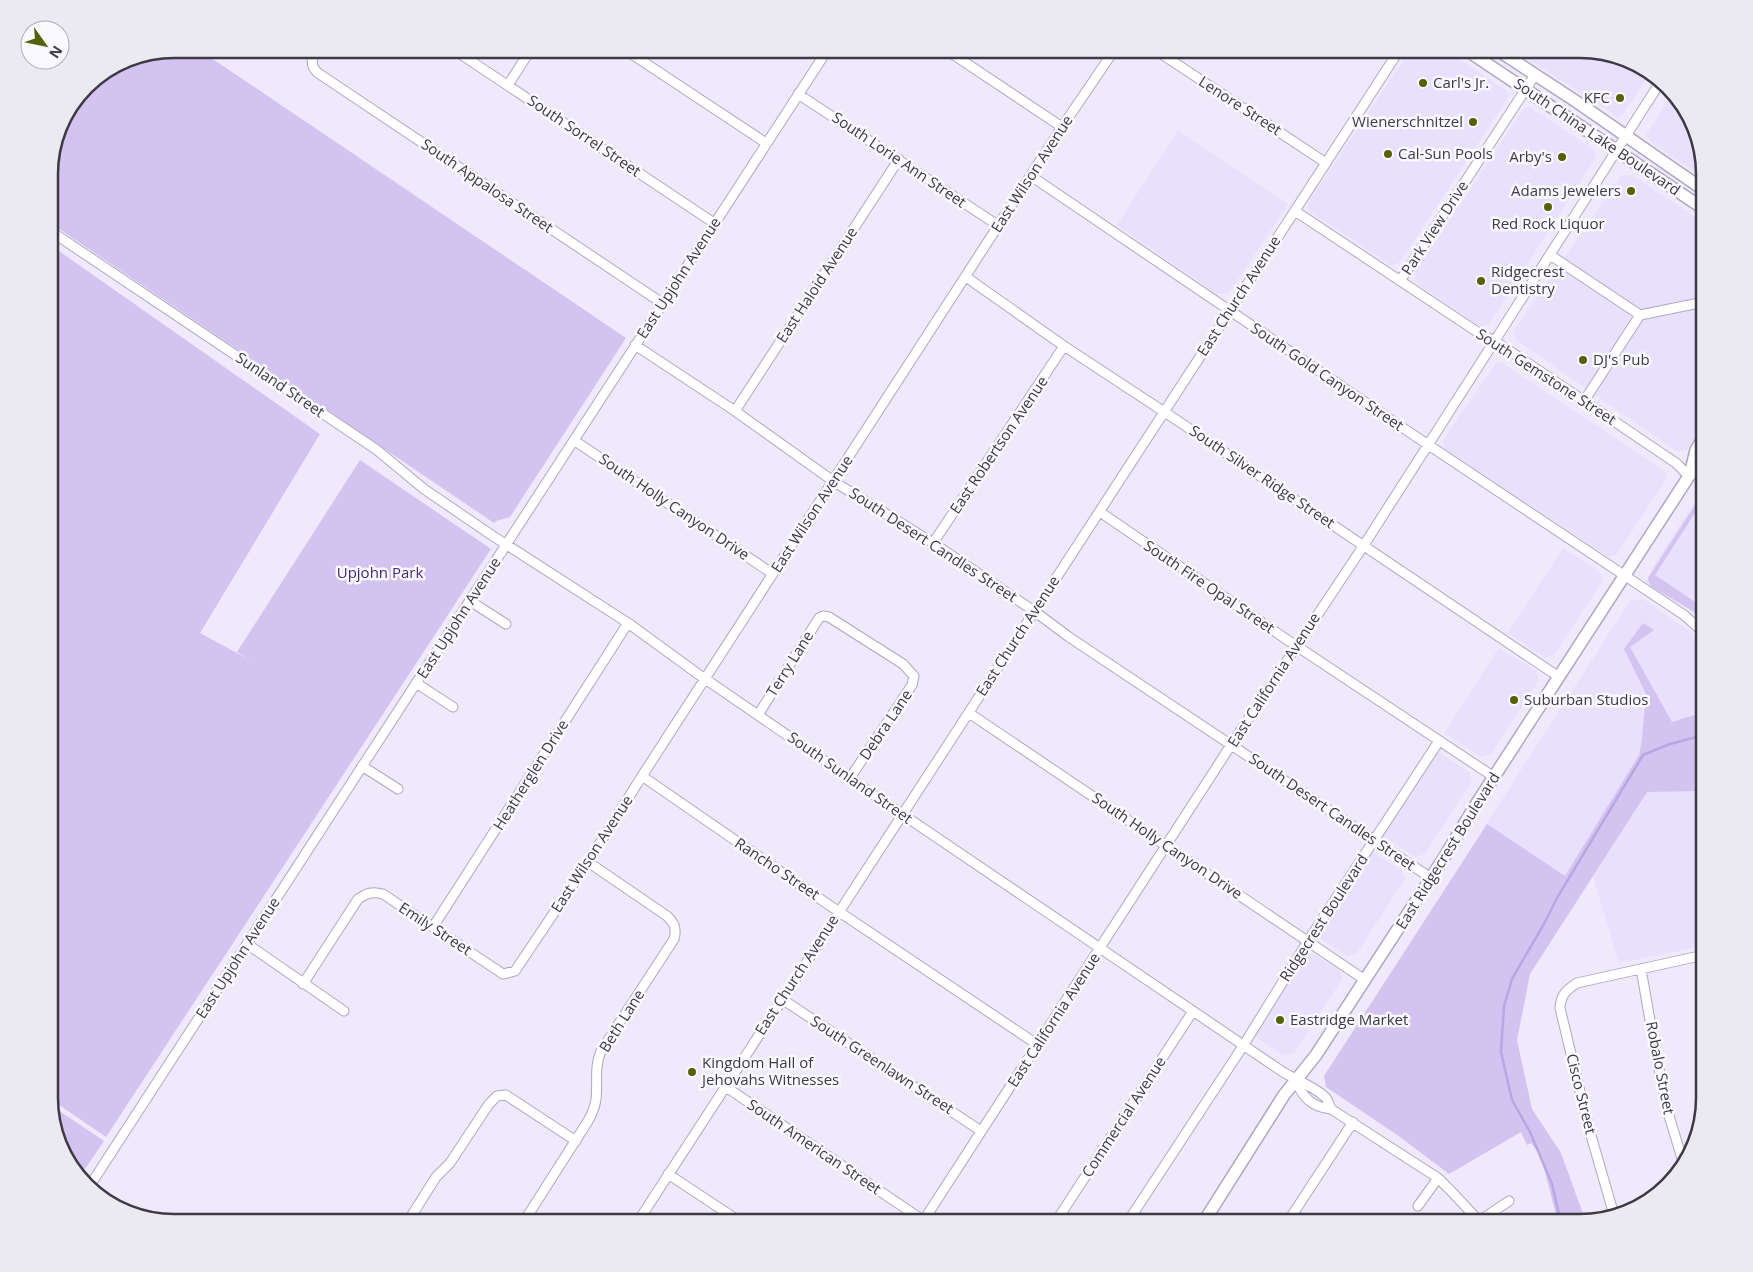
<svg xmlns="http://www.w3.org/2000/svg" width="1753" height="1272" font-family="'Open Sans',sans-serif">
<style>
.built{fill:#e9e0fd}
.green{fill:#d2c3f0}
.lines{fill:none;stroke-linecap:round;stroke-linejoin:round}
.stream{stroke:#baa6e2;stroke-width:2.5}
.minor-casing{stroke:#afa7c2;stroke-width:11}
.major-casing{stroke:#afa7c2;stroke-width:14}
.minor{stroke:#fff;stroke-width:9}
.major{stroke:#fff;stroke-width:11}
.poi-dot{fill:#536206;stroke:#faf9ff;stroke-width:2}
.labels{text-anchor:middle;stroke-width:5;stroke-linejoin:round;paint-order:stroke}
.poi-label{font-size:15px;fill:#3d3a45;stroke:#faf9ff;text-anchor:start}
.street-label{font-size:15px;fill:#3d3a45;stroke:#faf9ff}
.park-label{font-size:15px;fill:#45286e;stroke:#faf9ff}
.rim{fill:none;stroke:#3d3a45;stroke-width:2.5}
</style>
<rect width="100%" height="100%" fill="#efe9fb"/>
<!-- built -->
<path class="built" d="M1411,49H1445L1507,91L1510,95L1400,262L1392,266L1309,211L1307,204Z
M1512,49H1580L1620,55L1651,72L1622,115L1618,117Z
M1672,95L1691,118L1704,178L1651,142L1646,135Z
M1529,106L1594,150L1596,157L1489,324L1481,327L1415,282L1416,271L1524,108Z
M1178,130L1288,204L1229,293L1217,294L1117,225Z
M1631,174L1704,223V422L1687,450L1676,451L1516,340L1514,330L1620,177Z
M1496,363H1502L1664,470L1667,478L1617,554L1609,557L1447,450L1442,441Z
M1704,488V619L1645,583L1658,558Z
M1563,548L1599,571L1603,580L1555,654L1545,657L1508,633Z
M1643,599L1692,633L1704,651V716L1644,761L1562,880L1483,829L1630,601Z
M1499,648L1536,671L1539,680L1491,754L1481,757L1444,733Z
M1433,749L1469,772L1472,781L1425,854L1415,857L1378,833Z
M1647,787L1704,789V946L1619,963L1590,866Z
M1365,847L1401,870L1405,879L1357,953L1347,956L1310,932Z
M1302,947L1339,970L1342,979L1294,1053L1284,1056L1247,1031Z"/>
<!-- green -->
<path class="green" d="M173,49H198L626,338L510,517L496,521L494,523L49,222V165L61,118L91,80L126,58Z
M49,244L320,434L200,633L250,660L237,652L360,460L491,549L106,1137L49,1098V805L55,795L49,791Z
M1702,494L1704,495V499L1655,575L1704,608V620L1703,617L1652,587L1649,583L1648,578Z
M1643,623L1654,630L1630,647L1672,722L1704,712V791L1647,792L1530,974L1517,1040L1532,1109L1561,1153L1586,1222L1558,1223L1541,1156L1531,1143L1527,1145L1521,1132L1449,1174L1400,1137L1326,1087L1324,1076L1487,824L1565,876L1639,755L1642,739L1646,694L1624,649Z
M49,1104L104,1141L80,1176L62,1154Z"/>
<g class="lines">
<!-- stream -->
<path class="stream" d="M1561,1223L1552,1184L1530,1132L1512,1100L1501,1052L1504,1006L1512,979L1545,922L1557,898L1643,755L1670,744L1704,735"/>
<!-- minor casing -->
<g class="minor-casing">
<path id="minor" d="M317,49C312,58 309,65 318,73L662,303
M453,49L714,223
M624,49L766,143
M945,49L1062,127
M1154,49L1326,163
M508,85L531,49
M798,94L999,226
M1031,176L1415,436L1684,615L1704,633
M1295,211L1482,335L1495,341L1676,463L1689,476
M49,230L377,450L424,489L493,536L628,623L698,674L902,814L1280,1070C1293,1079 1316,1087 1326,1098C1328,1100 1329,1105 1331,1109
M1550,255L1640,315L1704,302
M966,277L1064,346L1175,419L1559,677
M1400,281L1535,75
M635,345L735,411L833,481L933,543L1034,611L1069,637L1431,878
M1584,401L1640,315
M735,411L899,159
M575,441L773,574
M1100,512L1283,637L1494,777
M933,543L1064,346
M470,601L506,624
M416,683L453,707
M969,713L1365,980
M758,715L819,618L823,616L829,617L903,664L914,676L912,685L850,778
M362,766L398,789
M642,776L829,905L1038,1045
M433,927L628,623
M247,944L344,1011
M1641,969L1657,1060L1669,1116L1684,1165
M303,984L358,899C367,893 372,891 383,894L503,974L515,971L588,862L642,776L1062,127L1115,49
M794,1007L782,999L981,1131
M1295,1080C1303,1097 1311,1107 1331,1109L1438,1178L1452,1192L1481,1223
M726,1087L927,1223
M668,1174L742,1223
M89,1187L828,49
M1418,1206L1438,1178
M1614,1215L1588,1125L1560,1008C1561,995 1565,991 1577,983L1704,955
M1479,1221L1509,1201
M407,1223L436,1177L450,1163L489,1104L497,1096L506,1095L576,1141
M523,1223L588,1121C592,1114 595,1107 596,1099C598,1082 594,1067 601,1051L674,939C677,928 674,923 667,916L588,862L597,868
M637,1223L1400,49
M922,1223L1231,745L1364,545L1661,81
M1055,1223L1193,1011
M1127,1223L1243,1046L1308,941L1439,741
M1287,1223L1353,1122"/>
</g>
<!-- major casing -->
<g class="major-casing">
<path id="major" d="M1465,49L1704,209
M1496,49L1577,102L1704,190
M1690,475L1696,450L1704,437
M1203,1223L1284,1095L1316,1055L1442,861L1477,803L1689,476L1704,462"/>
</g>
<!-- minor -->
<use href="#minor" class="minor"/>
<!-- major -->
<use href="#major" class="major"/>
</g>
<!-- markers -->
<g class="poi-dot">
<circle cx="1423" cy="83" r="5"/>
<circle cx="1620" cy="98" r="5"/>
<circle cx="1473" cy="122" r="5"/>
<circle cx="1388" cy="154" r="5"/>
<circle cx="1562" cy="157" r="5"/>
<circle cx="1631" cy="191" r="5"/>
<circle cx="1548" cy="207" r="5"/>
<circle cx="1481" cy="281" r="5"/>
<circle cx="1583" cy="360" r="5"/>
<circle cx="1514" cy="700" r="5"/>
<circle cx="1280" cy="1020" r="5"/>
<circle cx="692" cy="1072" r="5"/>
</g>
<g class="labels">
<!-- poi labels -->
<g class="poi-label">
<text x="1433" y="88">Carl's Jr.</text>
<text x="1610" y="103" text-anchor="end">KFC</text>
<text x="1463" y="127" text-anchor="end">Wienerschnitzel</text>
<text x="1398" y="159">Cal-Sun Pools</text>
<text x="1552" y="162" text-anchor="end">Arby's</text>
<text x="1621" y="196" text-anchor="end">Adams Jewelers</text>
<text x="1548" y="229" text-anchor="middle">Red Rock Liquor</text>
<text x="1491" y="277">Ridgecrest<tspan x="1491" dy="17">Dentistry</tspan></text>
<text x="1593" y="365">DJ's Pub</text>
<text x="1524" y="705">Suburban Studios</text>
<text x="1290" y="1025">Eastridge Market</text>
<text x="702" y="1068">Kingdom Hall of<tspan x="702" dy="17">Jehovahs Witnesses</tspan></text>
</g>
<!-- street labels -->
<g class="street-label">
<text transform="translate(1240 106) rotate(33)" y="5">Lenore Street</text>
<text transform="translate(584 136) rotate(34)" y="5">South Sorrel Street</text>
<text transform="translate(1597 137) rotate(34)" y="5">South China Lake Boulevard</text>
<text transform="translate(899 160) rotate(34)" y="5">South Lorie Ann Street</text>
<text transform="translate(1032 174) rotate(-57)" y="5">East Wilson Avenue</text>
<text transform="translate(487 186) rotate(34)" y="5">South Appalosa Street</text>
<text transform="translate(1435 228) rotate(-57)" y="5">Park View Drive</text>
<text transform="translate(679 278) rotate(-57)" y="5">East Upjohn Avenue</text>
<text transform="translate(817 285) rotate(-57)" y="5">East Haloid Avenue</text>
<text transform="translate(1239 296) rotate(-57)" y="5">East Church Avenue</text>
<text transform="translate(1327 377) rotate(34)" y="5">South Gold Canyon Street</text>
<text transform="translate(1546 377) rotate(33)" y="5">South Gemstone Street</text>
<text transform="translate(280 385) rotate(34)" y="5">Sunland Street</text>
<text transform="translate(999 445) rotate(-56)" y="5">East Robertson Avenue</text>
<text transform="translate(1262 477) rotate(34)" y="5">South Silver Ridge Street</text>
<text transform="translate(674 507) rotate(34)" y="5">South Holly Canyon Drive</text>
<text transform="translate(812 514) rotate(-57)" y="5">East Wilson Avenue</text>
<text transform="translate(933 545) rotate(33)" y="5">South Desert Candles Street</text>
<text transform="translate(1209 587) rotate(34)" y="5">South Fire Opal Street</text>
<text transform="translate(459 618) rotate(-57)" y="5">East Upjohn Avenue</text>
<text transform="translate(1018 636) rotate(-57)" y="5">East Church Avenue</text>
<text transform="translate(790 664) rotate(-58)" y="5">Terry Lane</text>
<text transform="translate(1274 680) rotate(-57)" y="5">East California Avenue</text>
<text transform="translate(886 725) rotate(-56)" y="5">Debra Lane</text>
<text transform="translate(531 775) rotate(-58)" y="5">Heatherglen Drive</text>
<text transform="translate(850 778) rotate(35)" y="5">South Sunland Street</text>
<text transform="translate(1332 812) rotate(34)" y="5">South Desert Candles Street</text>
<text transform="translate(1167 846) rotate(34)" y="5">South Holly Canyon Drive</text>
<text transform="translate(1448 851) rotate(-58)" y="5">East Ridgecrest Boulevard</text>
<text transform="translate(592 854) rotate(-57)" y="5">East Wilson Avenue</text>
<text transform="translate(777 869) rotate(34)" y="5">Rancho Street</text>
<text transform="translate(1324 918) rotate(-57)" y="5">Ridgecrest Boulevard</text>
<text transform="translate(435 929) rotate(33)" y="5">Emily Street</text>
<text transform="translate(238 958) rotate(-57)" y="5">East Upjohn Avenue</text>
<text transform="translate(797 975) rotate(-57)" y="5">East Church Avenue</text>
<text transform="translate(1054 1020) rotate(-57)" y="5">East California Avenue</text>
<text transform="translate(622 1021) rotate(-58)" y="5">Beth Lane</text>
<text transform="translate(882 1065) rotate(33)" y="5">South Greenlawn Street</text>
<text transform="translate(1660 1068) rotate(79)" y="5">Robalo Street</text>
<text transform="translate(1581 1094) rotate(76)" y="5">Cisco Street</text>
<text transform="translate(1124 1117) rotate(-57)" y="5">Commercial Avenue</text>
<text transform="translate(814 1147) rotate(34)" y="5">South American Street</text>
</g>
<!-- park labels -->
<g class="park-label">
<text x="380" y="578">Upjohn Park</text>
</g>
</g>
<!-- crop -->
<path d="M0 0H1753V1272H0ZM174 58H1580A116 116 0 0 1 1696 174V1098A116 116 0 0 1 1580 1214H174A116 116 0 0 1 58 1098V174A116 116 0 0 1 174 58Z" fill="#ebeaf0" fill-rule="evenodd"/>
<path class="rim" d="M174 58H1580A116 116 0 0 1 1696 174V1098A116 116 0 0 1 1580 1214H174A116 116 0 0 1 58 1098V174A116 116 0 0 1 174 58Z"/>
<!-- north arrow -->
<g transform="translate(45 45) rotate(123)"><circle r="24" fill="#faf9ff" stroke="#aeadb5"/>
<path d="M0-4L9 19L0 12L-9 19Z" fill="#536206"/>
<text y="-8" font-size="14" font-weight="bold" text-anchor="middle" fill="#3d3a45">N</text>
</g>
</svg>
